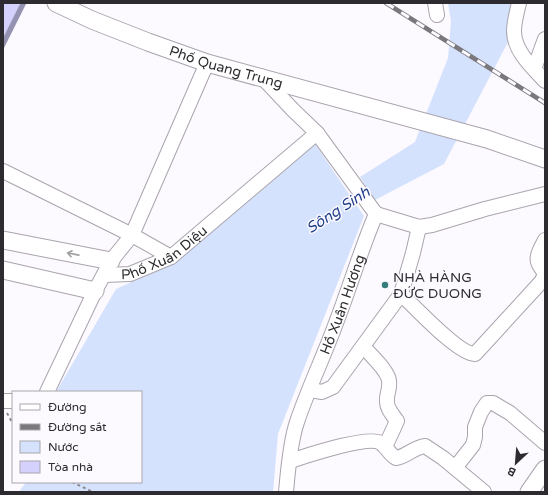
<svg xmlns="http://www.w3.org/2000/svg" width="548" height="495" font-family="'Varela Round',sans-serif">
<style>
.water{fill:#d4e2fd}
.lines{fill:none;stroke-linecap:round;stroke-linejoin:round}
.canal{stroke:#d4e2fd;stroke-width:11}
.minor-casing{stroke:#aaa4ae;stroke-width:16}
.major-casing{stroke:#aaa4ae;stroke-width:19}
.path{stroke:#8b898e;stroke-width:2;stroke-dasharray:3 3;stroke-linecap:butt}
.minor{stroke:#fff;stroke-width:14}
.major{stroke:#fff;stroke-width:17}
.rail-casing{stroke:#7a787c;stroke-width:4.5}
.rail{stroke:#fcf9ff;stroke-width:3;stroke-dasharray:9;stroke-linecap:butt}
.shaded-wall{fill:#9492b1}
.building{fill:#d4d1fd;stroke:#9492b1}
.oneway{stroke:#a0a0a1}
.poi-dot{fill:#367e7b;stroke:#fcf9ff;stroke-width:1.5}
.labels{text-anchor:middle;stroke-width:3;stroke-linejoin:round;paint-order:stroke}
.street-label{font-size:14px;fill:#2d2b2f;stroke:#fcf9ff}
.poi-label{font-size:14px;fill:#2d2b2f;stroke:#fcf9ff;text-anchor:start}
.water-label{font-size:15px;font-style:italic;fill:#22418b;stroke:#fcf9ff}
</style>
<rect width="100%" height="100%" fill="#fcf9ff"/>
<!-- water -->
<path class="water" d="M448,3H513L508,42L444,164L375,200L360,177L415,142L448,58L451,21Z
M315,144L364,216L278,434L273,492H19L26,482H141V392H56L116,289L174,263L186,254Z"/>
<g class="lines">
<!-- canal -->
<path class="canal" d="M353,199L382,182"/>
<!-- minor casing -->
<g class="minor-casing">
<g id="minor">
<path d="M435,3L437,15"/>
<path d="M519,3C517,12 514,22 514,31C514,51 532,67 545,81"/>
<path d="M534,69L545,39"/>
<path d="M261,76L293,110L317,133L376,214"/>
<path d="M3,171L132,235L207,63"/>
<path d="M376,214L419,227L432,225L485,209L545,194"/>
<path id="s1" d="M104,275L130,274L171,257L317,133"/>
<path d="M401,294C414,306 459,355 475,354L541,282C548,271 541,271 538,262C536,255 542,246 545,240"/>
<path d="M363,346C371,356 383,365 388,377C392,386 386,393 387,402C387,409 393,415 397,421L385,447"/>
<path d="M310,390L322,392L333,387L401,294L413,253L419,227"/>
<path d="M47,392L95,291L111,261L132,235L171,257"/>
<path d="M3,401H13"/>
<path d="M290,461C306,456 368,435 381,443C387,447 389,454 396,458C406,457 414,447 425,446L443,458L484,492"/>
<path d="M455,468L473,445L475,437V427L481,412L487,403H493L510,413L545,443"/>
<path id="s2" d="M286,492C288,471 290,442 297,422C308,389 324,356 336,323C350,287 361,249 376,214"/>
</g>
</g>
<!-- major casing -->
<g class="major-casing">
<g id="major">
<path id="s3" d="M56,3L92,20L148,42L207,63L487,139L545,159"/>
<path d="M3,240L111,261"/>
<path d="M3,270L95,291"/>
<path d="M529,492L545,469"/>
</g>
</g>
<!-- path -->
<path class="path" d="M7,413L13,424
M72,482L93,492"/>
<!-- minor -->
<use href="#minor" class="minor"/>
<!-- major -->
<use href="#major" class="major"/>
<!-- rail casing -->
<g class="rail-casing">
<path id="rail" d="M386,3L545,103"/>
</g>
<!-- rail -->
<use href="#rail" class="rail"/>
</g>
<!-- shaded-wall -->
<path class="shaded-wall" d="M21,3H26V4L3,50V39Z"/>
<!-- building -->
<path class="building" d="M3,3H21L3,39Z"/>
<!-- one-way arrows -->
<defs><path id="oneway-shaft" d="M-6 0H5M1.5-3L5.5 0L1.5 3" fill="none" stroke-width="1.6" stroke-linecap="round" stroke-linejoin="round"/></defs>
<use class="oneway" href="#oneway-shaft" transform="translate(73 254) rotate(-169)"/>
<!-- markers -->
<circle class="poi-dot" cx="385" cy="285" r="4"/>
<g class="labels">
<!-- street labels -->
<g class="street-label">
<text dy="5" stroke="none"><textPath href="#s3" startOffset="182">Phố Quang Trung</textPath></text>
<text dy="5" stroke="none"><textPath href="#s1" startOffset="66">Phố Xuân Diệu</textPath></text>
<text dy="5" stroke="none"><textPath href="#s2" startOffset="197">Hồ Xuân Hương</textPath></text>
</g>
<!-- poi labels -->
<g class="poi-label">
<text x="393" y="282">NHÀ HÀNG<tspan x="393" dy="16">ĐỨC DUONG</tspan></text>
</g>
<!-- water labels -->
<g class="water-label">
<text transform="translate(338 210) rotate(-33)" y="5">Sông Sinh</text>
</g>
</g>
<!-- border -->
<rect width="548" height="495" fill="none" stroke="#2d2b2f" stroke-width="8"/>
<!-- legend -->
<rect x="12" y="391" width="130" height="92" fill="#fcf9ff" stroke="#a9a7ac"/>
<rect x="20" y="404" width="20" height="6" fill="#ffffff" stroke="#a9a7ac"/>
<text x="48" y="411" font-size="12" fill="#2d2b2f">Đường</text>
<rect x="20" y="424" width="20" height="6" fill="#7a787c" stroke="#a9a7ac"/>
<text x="48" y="431" font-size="12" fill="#2d2b2f">Đường sắt</text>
<rect x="20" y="441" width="20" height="12" fill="#d4e2fd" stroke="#a9a7ac"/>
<text x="48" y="451" font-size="12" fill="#2d2b2f">Nước</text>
<rect x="20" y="461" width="20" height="12" fill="#d4d1fd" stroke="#a9a7ac"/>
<text x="48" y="471" font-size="12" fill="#2d2b2f">Tòa nhà</text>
<!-- north arrow -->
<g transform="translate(516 463) rotate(206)" stroke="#fcf9ff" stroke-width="3" paint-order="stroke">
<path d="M0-3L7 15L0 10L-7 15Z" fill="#2d2b2f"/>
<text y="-6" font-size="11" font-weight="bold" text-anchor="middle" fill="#2d2b2f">B</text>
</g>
</svg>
